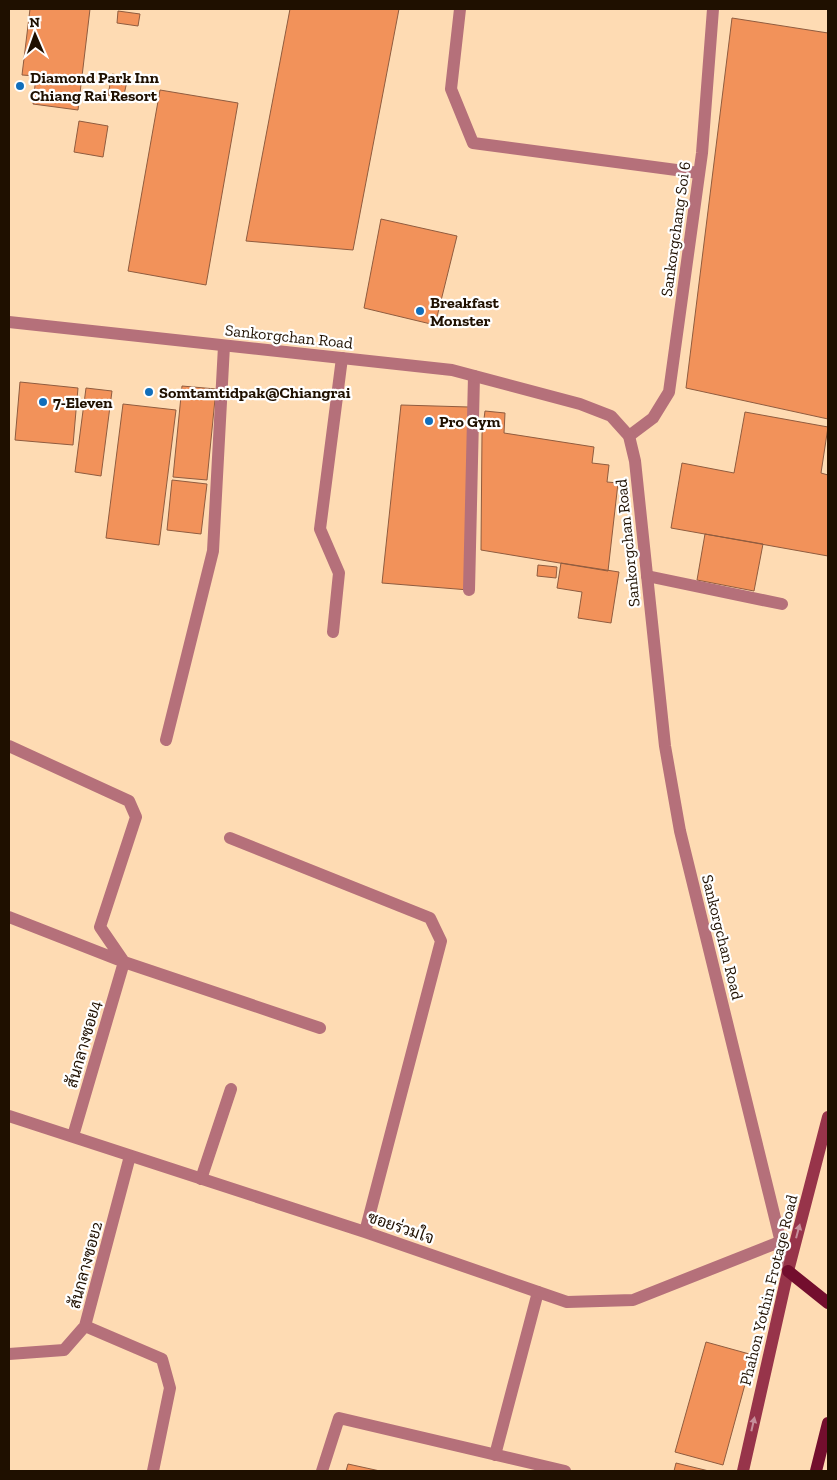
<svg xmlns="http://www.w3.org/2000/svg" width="837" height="1480" font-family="'Zilla Slab',Sarabun,serif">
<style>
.building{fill:#f2925a;stroke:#905c3f}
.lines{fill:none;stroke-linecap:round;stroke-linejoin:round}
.service{stroke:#b5707a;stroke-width:12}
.minor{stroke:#b5707a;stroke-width:12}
.tertiary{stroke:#b5707a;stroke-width:12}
.secondary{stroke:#97344a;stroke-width:12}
.primary{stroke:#730e2e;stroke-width:12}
.oneway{fill:#c68f9b}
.poi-dot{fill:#116ebb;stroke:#fff;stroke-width:2}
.labels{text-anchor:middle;stroke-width:4.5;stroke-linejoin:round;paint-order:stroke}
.poi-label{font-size:16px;font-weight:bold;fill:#1f1000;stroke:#fff;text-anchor:start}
.street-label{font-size:16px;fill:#1f1000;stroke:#fff}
</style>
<rect width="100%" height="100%" fill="#fedbb3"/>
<!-- building -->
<path class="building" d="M30,9H90L78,110L33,104L36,76L22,75Z
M290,9H399L353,250L246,241Z
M118,11L140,14L138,26L117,23Z
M732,18L828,33V419L686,388Z
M112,74L128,77L123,99L108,95Z
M160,90L238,103L206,285L128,271Z
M79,121L108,126L103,157L74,152Z
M381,219L457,236L435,325L364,308Z
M20,382L78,388L73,445L15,440Z
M182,386L216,389L207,480L173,477Z
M86,388L112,391L101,476L75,472Z
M123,404L176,410L159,545L106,538Z
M401,405L469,407V590L382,583Z
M485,411L505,413L504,433L594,447L592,463L609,465L607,482L618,483L608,571L481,550L482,434Z
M745,412L828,427L821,473L828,475V556L671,528L682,463L734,473Z
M172,480L207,484L201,534L167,530Z
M705,534L763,544L754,591L697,580Z
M561,563L619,572L611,623L578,618L582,592L557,588Z
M538,565L557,567L556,578L537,576Z
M706,1342L753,1355L723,1465L675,1452Z
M676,1463L709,1471H674Z
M348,1464L380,1471H346Z"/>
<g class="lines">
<!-- service -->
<path class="service" d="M469,590L474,376
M333,632L339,573L320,529L342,358
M166,740L213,551L224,346
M201,1179L231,1089
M85,1326L162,1359L170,1388L153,1471
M495,1455L538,1292
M322,1471L339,1418L565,1471"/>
<!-- minor -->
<path class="minor" d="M460,9L451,89L473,143L699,173
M629,436L653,418L669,392L702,153L713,9
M647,576L782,604
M9,746L129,801L136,817L100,927L124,962L73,1136
M230,838L430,918L441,941L365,1232
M9,917L124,962L320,1028
M9,1116L365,1232L567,1302L633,1300L782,1241
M9,1354L64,1350L85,1326L130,1156"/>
<!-- tertiary -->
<path class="tertiary" d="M9,322L452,370L580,404L611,416L629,436L635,461L665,746L680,831L788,1271"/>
<!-- secondary -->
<path class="secondary" d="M743,1471L788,1271L828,1117"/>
<!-- primary -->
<path class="primary" d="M788,1271L828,1303
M816,1471L828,1423"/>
</g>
<!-- one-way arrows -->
<defs><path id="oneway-solid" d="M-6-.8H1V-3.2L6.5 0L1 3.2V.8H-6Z" transform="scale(1.25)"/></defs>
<g class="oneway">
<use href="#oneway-solid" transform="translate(798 1231) rotate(-75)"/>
<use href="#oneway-solid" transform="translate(753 1424) rotate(-77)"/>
</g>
<!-- markers -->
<g class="poi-dot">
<circle cx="20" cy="86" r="5"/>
<circle cx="420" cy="311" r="5"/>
<circle cx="149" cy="392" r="5"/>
<circle cx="43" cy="402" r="5"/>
<circle cx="429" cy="421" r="5"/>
</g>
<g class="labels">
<!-- poi labels -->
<g class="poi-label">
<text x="30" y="83">Diamond Park Inn<tspan x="30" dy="18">Chiang Rai Resort</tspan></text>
<text x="430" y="308">Breakfast<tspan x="430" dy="18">Monster</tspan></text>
<text x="159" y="398">Somtamtidpak@Chiangrai</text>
<text x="53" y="408">7-Eleven</text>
<text x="439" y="427">Pro Gym</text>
</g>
<!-- street labels -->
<g class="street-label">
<text transform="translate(675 229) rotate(-82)" y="6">Sankorgchang Soi 6</text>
<text transform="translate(289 336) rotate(6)" y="6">Sankorgchan Road</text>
<text transform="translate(627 543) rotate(-96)" y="6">Sankorgchan Road</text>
<text transform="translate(723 937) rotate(76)" y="6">Sankorgchan Road</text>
<text transform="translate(83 1044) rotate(-74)" y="6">สันกลางซอย4</text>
<text transform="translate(401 1227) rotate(19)" y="6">ซอยร่วมใจ</text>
<text transform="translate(85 1265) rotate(-75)" y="6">สันกลางซอย2</text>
<text transform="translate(768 1290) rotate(-76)" y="6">Phahon Yothin Frotage Road</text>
</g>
</g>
<!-- border -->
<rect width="837" height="1480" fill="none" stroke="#1f1000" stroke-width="20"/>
<!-- north arrow -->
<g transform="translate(35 35) rotate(358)" stroke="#ffffff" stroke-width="4" paint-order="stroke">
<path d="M0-4L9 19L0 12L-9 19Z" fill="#1f1000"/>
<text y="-8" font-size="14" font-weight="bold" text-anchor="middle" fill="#1f1000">N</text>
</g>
</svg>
